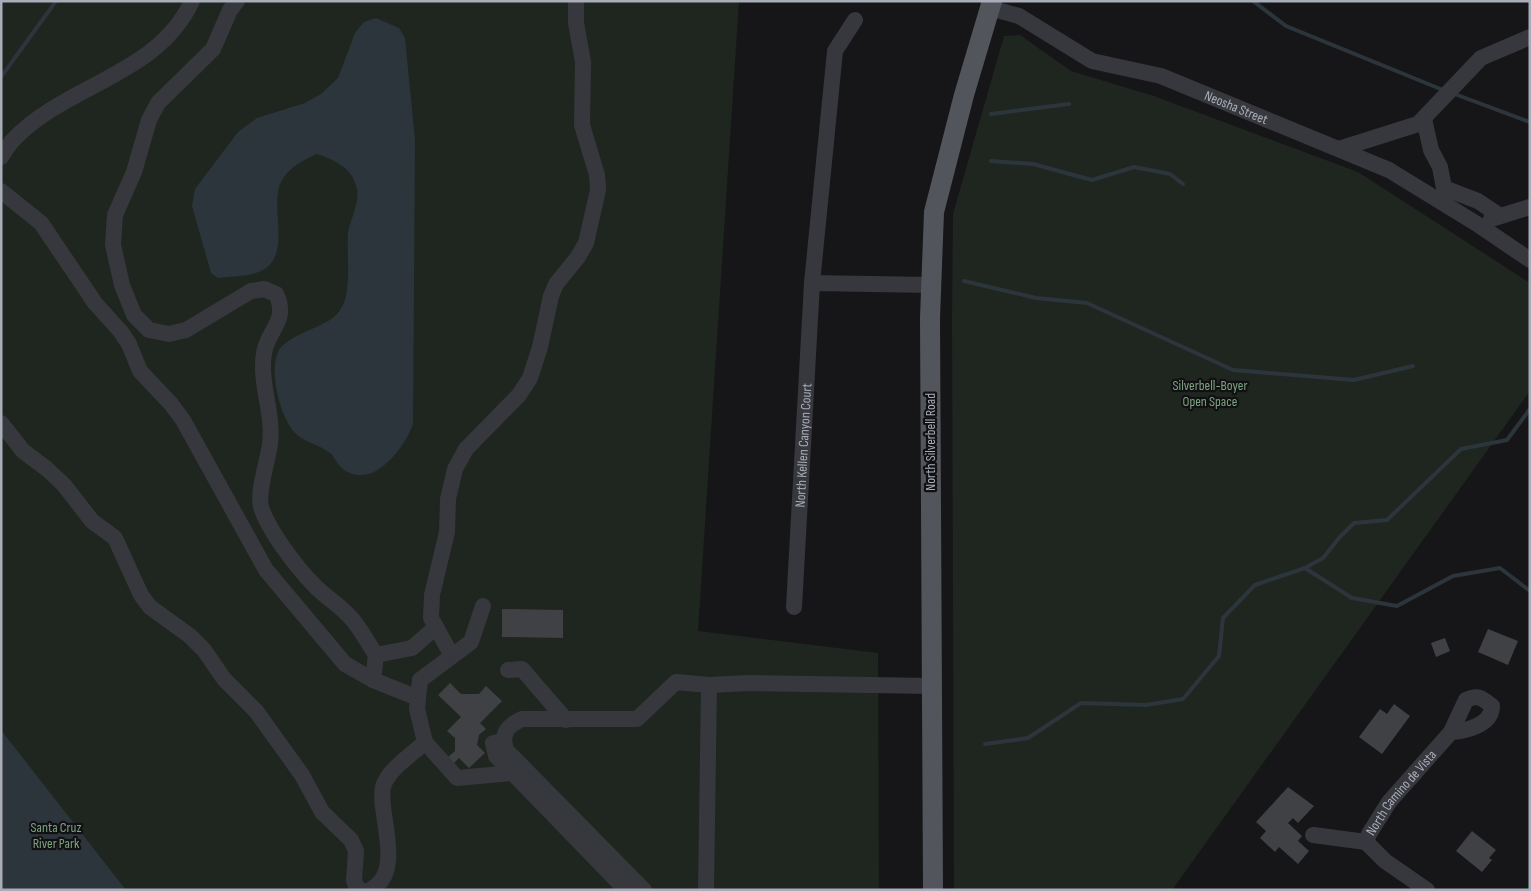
<svg xmlns="http://www.w3.org/2000/svg" width="1531" height="891" font-family="'Sofia Sans Condensed',sans-serif">
<style>
.green{fill:#1e261f}
.water{fill:#2c353c}
.lines{fill:none;stroke-linecap:round;stroke-linejoin:round}
.stream{stroke:#2c353c;stroke-width:4}
.building{fill:#404145}
.minor{stroke:#37383d;stroke-width:16}
.major{stroke:#53555c;stroke-width:20}
.labels{text-anchor:middle;stroke-width:4.5;stroke-linejoin:round;paint-order:stroke}
.street-label{font-size:14px;fill:#a8adb8;stroke:#111113}
.park-label{font-size:14px;fill:#7fa381;stroke:#111113}
</style>
<rect width="100%" height="100%" fill="#161618"/>
<!-- green -->
<path class="green" d="M1,1H739L698,631L878,653L879,890H1Z
M1020,35L1071,71L1154,96L1358,172L1530,283V391L1172,890H954L952,316L953,214L1004,36Z"/>
<!-- water -->
<path class="water" d="M376,18L399,28L405,38L415,140L413,424C407,441 392,462 376,471C364,478 348,476 339,465C335,461 334,456 330,453C319,444 304,443 294,432C280,416 268,370 279,350C281,346 287,342 290,340C303,331 327,325 337,314C354,297 346,255 348,233C350,220 360,202 357,189C353,168 335,160 317,154C303,160 288,168 281,182C269,207 292,253 263,270C250,277 232,276 218,278L211,273L192,206L195,189L238,132L257,118L305,103L321,94L338,78L355,33L364,22Z
M1,730L126,890H1Z"/>
<g class="lines">
<!-- stream -->
<path class="stream" d="M1253,1L1286,26L1443,90
M1,77L56,1
M1452,93L1530,122
M991,114L1069,104
M991,161L1033,164L1092,180L1134,167L1170,174L1183,184
M964,281L1036,298L1087,303L1233,370L1354,380L1413,366
M1305,568L1352,598L1397,606L1453,576L1500,568L1530,591
M985,744L1028,738L1081,703L1146,705L1183,699L1219,656L1223,618L1255,585L1305,568L1323,558L1339,538L1354,523L1387,520L1461,449L1507,440L1530,409"/>
</g>
<!-- building -->
<path class="building" d="M502,609L563,610V638L502,637Z
M1488,629L1518,641L1508,665L1478,652Z
M1445,638L1450,651L1436,657L1431,643Z
M450,683L461,694H479L486,686L502,701L480,723L486,729L479,735L477,745L485,753L469,768L459,758L453,764L447,758L455,751V738L447,731L461,717L438,695Z
M1394,704L1410,716L1382,754L1359,737L1380,709L1387,714Z
M1288,787L1314,806L1298,823L1293,818L1288,823L1302,836L1298,841L1309,851L1298,864L1279,847L1275,852L1260,838L1266,831L1256,822Z
M1472,831L1496,850L1489,858L1492,860L1482,872L1456,851Z"/>
<g class="lines">
<!-- minor -->
<g class="minor">
<path d="M237,1L230,10L213,49L158,103L149,120L134,172L115,215L113,245L122,285L134,315L149,330L169,334L186,330L251,291L264,289L276,294C289,321 268,329 264,353C259,383 274,414 270,444C268,460 257,492 261,507C268,530 297,568 314,585C325,597 340,605 351,618C361,629 368,643 376,655L373,680"/>
<path id="s1" d="M990,8L1019,16L1092,61L1161,76L1389,170L1477,224L1530,260"/>
<path d="M1424,119L1431,150L1440,167L1444,188L1478,201L1500,216"/>
<path d="M1339,149L1418,124L1481,58L1530,37"/>
<path d="M1,157C5,151 9,144 14,139C67,84 158,75 192,1"/>
<path d="M1,191L41,223L95,303L121,332L129,344L140,371L171,404L183,420L266,570L345,664L373,680L418,698"/>
<path d="M1491,219L1530,207"/>
<path d="M812,283L931,285"/>
<path d="M1,423L23,451L47,469L64,485L92,521L115,538L141,595L150,607L190,636L204,650L224,679L256,711L302,775L322,812L351,840L356,851L354,880L357,889L361,890"/>
<path d="M483,606L471,642L420,680L417,709L425,742L457,778L512,773"/>
<path id="s2" d="M794,607L812,283L835,51L855,20"/>
<path d="M376,655L412,648L436,627"/>
<path d="M452,656L431,618L432,595L447,532L448,499L455,469L466,449L519,395L530,378L540,347L551,296L556,284L578,257L586,243L598,190L597,175L582,125L583,62L576,23V1"/>
<path d="M508,670L522,669L566,720"/>
<path d="M503,741L493,743L496,756L626,890"/>
<path d="M1313,835L1366,842"/>
<path id="s3" d="M1366,842L1369,834L1389,802L1451,732L1466,700C1478,694 1482,698 1492,706C1492,725 1466,731 1451,732"/>
<path d="M1366,842L1385,861L1427,890"/>
<path d="M370,890C406,873 377,812 383,787C388,769 413,754 425,742"/>
<path d="M644,890L506,750C501,733 507,726 522,719H637L676,682L709,685L749,683L931,686"/>
<path d="M706,890L709,685"/>
</g>
<!-- major -->
<path class="major" d="M933,890L930,318L934,212L964,95L992,1"/>
</g>
<g class="labels">
<!-- street labels -->
<g class="street-label">
<text dy="5" stroke="none"><textPath href="#s1" startOffset="268">Neosha Street</textPath></text>
<text transform="translate(930 442) rotate(-90)" y="5">North Silverbell Road</text>
<text dy="5" stroke="none"><textPath href="#s2" startOffset="162">North Kellen Canyon Court</textPath></text>
<text dy="5" stroke="none"><textPath href="#s3" startOffset="61">North Camino de Vista</textPath></text>
</g>
<!-- park labels -->
<g class="park-label">
<text x="1210" y="390">Silverbell-Boyer<tspan x="1210" dy="16">Open Space</tspan></text>
<text x="56" y="832">Santa Cruz<tspan x="56" dy="16">River Park</tspan></text>
</g>
</g>
<!-- border -->
<rect width="1531" height="891" fill="none" stroke="#a8adb8" stroke-width="5"/>
</svg>
